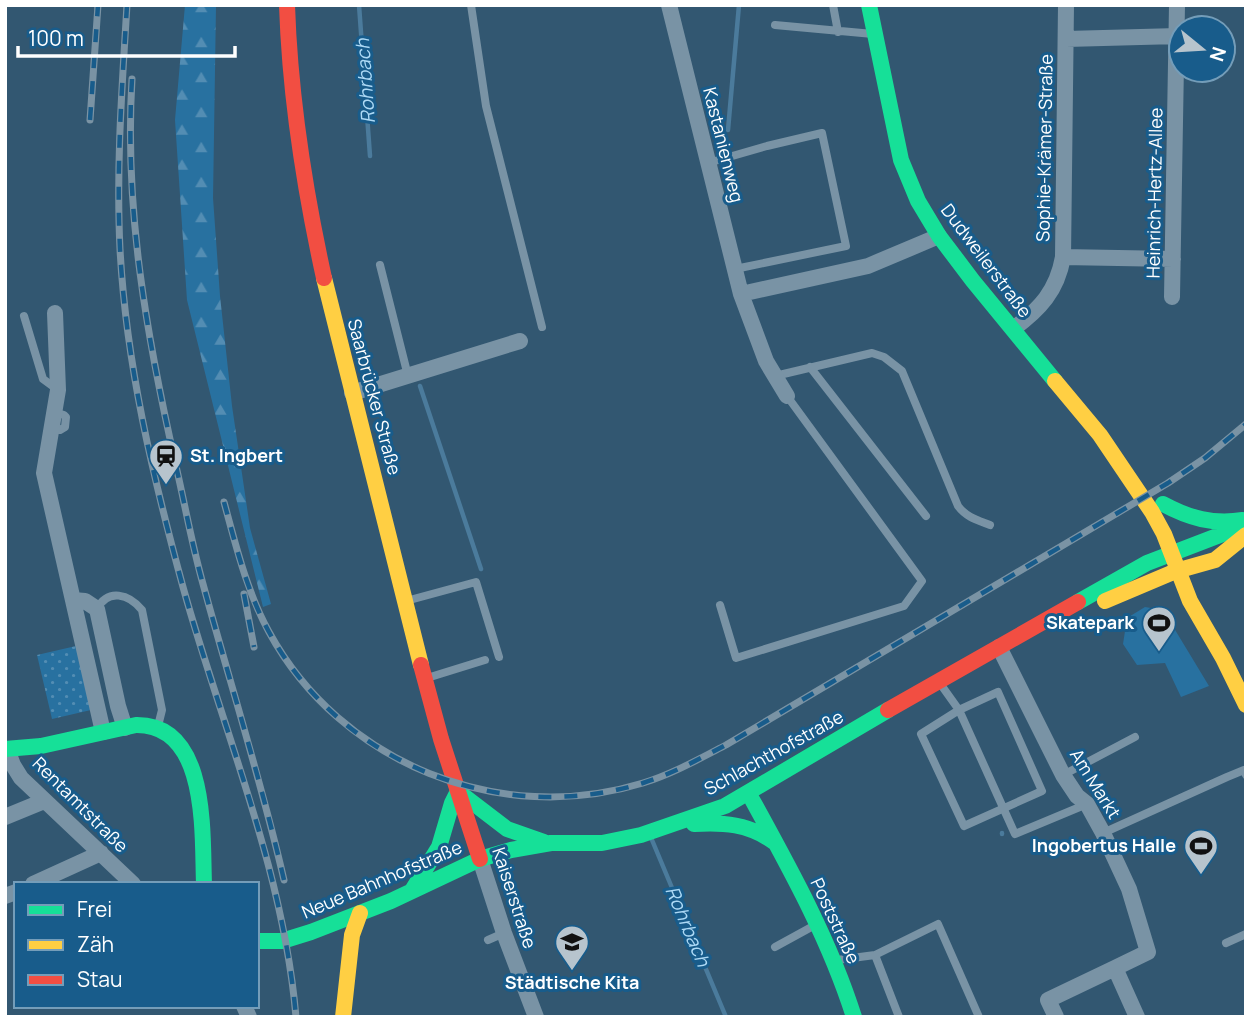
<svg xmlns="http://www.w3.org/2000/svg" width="1251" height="1022" font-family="Manrope,sans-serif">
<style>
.grass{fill:url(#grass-dots)}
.forest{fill:url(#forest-firs)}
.park{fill:#2871a0}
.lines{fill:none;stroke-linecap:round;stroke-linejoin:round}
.stream{stroke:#4b7b9c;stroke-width:4.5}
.lane{stroke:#7993a5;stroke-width:8}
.street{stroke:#7993a5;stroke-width:16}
.fast{stroke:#16e098;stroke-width:16}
.slow{stroke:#ffcf43;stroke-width:16}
.jam{stroke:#f24e42;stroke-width:16}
.rail-casing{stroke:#7a93a4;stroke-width:7}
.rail{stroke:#185c8b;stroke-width:4.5;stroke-dasharray:13;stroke-linecap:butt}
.labels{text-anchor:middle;stroke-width:6;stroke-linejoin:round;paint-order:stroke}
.street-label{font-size:18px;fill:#fff;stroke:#185c8b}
.poi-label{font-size:18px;font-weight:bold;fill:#fff;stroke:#185c8b;text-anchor:end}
.water-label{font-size:19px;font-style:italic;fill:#add9f5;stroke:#185c8b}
</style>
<defs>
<pattern id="grass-dots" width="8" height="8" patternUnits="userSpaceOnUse" patternTransform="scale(1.75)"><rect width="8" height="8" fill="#2871a0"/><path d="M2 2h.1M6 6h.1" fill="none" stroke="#538db3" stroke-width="1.8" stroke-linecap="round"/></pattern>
<pattern id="forest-firs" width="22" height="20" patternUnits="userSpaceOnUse" patternTransform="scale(1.75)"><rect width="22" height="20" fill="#2871a0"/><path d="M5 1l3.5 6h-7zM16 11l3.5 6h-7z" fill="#538db3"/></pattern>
</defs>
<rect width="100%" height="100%" fill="#325771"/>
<!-- grass -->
<path class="grass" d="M76,646L91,710L52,719L37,655Z"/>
<!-- forest -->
<path class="forest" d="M185,5H216L213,198L220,296L232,406L250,528L271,604L263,607L187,300L175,120Z"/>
<!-- park -->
<path class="park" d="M1145,607L1163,610L1209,686L1181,697L1165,663L1137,665L1123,644L1127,618Z"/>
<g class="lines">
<!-- stream -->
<path class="stream" d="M359,5L370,156
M728,130L739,5
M420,386L481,569
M1002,834V833
M652,840L726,1017"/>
<!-- lane -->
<path class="lane" d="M471,5L486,106L542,327
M833,5L838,32
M775,25L873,34
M708,163L767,146L822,133L846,246L735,269
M380,265L408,376
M24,316L43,379L58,390
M810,367L926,516
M775,376L872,353L884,357L902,371L958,506C966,517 977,520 990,525
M51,430H60L65,427L66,417L64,415L54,412
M406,601L476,582L499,657
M720,605L736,658L904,606L922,581L787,396
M97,609C108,588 129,594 142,610L162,710L158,726
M427,678L485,660
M939,682L959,710L1015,834L1087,804
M998,692L1042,791L964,826L921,734L959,710Z
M1063,775L1135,737
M1103,833L1227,777L1244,770L1246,775
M488,940L504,933
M1226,943L1246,934
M775,947L817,924
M875,955L899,1017
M837,960L875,955L938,924L979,1017"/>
<!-- street -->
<path class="street" d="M669,5L741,294L766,361L787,396
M1066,39L1178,36
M1063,257L1173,259
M741,294L868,266L939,236
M1172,297L1177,5
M55,313L58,390L44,473L103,732
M1013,329C1040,309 1057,291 1063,257L1066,5
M352,393L520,341
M73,600L85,601L97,609L118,706L125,728
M999,647L1063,775L1077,796L1087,804L1103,833L1129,889L1148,952L1115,968
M7,749L13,765L21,778L133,884
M5,817L44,801
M480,859L504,933L536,1017
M33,884L101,853
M5,896L16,892
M244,1006L249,1017
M1056,1017L1048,1000L1115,968L1137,1017"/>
<!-- fast -->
<path class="fast" d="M869,5L901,160L918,201L939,236L973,281L1055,381
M1163,504C1189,518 1213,525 1243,520
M1078,602L1147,563L1246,525
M5,749L41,746L136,725C209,724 202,834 204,884
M460,793L507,829L544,842
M749,794C789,867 829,938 854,1017
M694,824C723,822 749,824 774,842
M413,889L439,847L452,803L458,791
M257,941H282L311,932L391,901L480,859L511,850L551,843H602L641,835L725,806L888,710"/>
<!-- slow -->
<path class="slow" d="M324,278L421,665
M1055,381L1100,435L1152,512L1164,534L1190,601L1223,658L1246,705
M1105,601L1176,571L1215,560L1246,535
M343,1017L352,935L360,913"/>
<!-- jam -->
<path class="jam" d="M287,5C290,98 304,187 324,278
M421,665L441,739L480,859
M888,710L1078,602"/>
<!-- rail casing -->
<g class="rail-casing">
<path id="rail" d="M127,5C122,87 116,167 120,249C126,364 153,477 183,587C223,731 283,867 296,1017
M132,79C124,210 147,338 176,466C185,505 192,545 203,584C230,683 261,780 284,880
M90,120L98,5
M224,502C236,546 247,592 269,632C341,764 500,827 643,783C672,774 699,759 726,745L1168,483L1205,458L1246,424
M244,594L254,647"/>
</g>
<!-- rail -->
<use href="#rail" class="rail"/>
</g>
<!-- icons -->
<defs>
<g id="station-pin" transform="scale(1.75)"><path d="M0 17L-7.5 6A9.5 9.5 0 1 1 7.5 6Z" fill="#b7c4cd" stroke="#185c8b"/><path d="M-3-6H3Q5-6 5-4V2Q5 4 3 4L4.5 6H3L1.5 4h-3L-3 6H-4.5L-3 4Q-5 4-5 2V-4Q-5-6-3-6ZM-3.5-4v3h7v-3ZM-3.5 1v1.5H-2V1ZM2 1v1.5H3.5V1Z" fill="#111"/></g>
<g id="stadium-pin" transform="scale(1.75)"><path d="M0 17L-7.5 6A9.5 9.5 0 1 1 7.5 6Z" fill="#b7c4cd" stroke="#185c8b"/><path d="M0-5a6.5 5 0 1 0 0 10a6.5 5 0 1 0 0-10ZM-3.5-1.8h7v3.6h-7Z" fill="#111"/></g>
<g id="school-pin" transform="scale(1.75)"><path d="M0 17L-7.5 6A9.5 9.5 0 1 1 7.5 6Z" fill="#b7c4cd" stroke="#185c8b"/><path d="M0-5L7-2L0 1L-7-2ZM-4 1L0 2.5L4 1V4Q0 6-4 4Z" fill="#111"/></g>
</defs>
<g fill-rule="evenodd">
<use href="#station-pin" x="166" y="456"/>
<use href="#stadium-pin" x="1159" y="623"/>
<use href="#stadium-pin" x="1201" y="846"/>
<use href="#school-pin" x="572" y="942"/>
</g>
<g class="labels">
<!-- street labels -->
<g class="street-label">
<text transform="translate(723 145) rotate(76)" y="6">Kastanienweg</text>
<text transform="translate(1045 148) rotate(-89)" y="6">Sophie-Krämer-Straße</text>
<text transform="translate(1155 193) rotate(-89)" y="6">Heinrich-Hertz-Allee</text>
<text transform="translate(986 261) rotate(53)" y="6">Dudweilerstraße</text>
<text transform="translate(374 397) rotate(75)" y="6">Saarbrücker Straße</text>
<text transform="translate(774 753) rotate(-29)" y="6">Schlachthofstraße</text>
<text transform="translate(1095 784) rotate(58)" y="6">Am Markt</text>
<text transform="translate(80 805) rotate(45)" y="6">Rentamtstraße</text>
<text transform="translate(382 880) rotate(-23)" y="6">Neue Bahnhofstraße</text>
<text transform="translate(514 898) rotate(72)" y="6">Kaiserstraße</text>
<text transform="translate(835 921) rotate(65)" y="6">Poststraße</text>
</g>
<!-- poi labels -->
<g class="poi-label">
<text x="190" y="462" text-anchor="start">St. Ingbert</text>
<text x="1134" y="629">Skatepark</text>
<text x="1176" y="852">Ingobertus Halle</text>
<text x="572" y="989" text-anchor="middle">Städtische Kita</text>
</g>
<!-- water labels -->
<g class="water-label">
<text transform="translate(365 81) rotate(-94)" y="7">Rohrbach</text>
<text transform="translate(688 926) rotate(67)" y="7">Rohrbach</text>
</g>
</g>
<!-- border -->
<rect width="1251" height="1022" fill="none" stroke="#ffffff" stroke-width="14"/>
<!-- legend -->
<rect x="14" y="882" width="245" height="126" fill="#185c8b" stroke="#749db9" stroke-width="2"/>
<rect x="28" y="905" width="35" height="10" fill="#16e098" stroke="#749db9" stroke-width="2"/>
<text x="77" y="917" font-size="21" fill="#ffffff">Frei</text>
<rect x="28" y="940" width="35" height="10" fill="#ffcf43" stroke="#749db9" stroke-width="2"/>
<text x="77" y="952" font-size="21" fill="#ffffff">Zäh</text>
<rect x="28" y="975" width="35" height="10" fill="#f24e42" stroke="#749db9" stroke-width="2"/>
<text x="77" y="987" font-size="21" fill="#ffffff">Stau</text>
<!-- north arrow -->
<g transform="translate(1202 49) rotate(108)"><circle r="33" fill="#185c8b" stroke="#749db9" stroke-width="2"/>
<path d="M0-5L12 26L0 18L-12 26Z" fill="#b7c4cd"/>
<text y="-10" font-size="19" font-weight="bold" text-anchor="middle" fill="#ffffff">N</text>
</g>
<!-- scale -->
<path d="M18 46v10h217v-10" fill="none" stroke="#ffffff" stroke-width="3.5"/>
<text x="28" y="46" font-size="21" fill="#ffffff" stroke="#185c8b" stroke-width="5" paint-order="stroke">100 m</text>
</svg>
